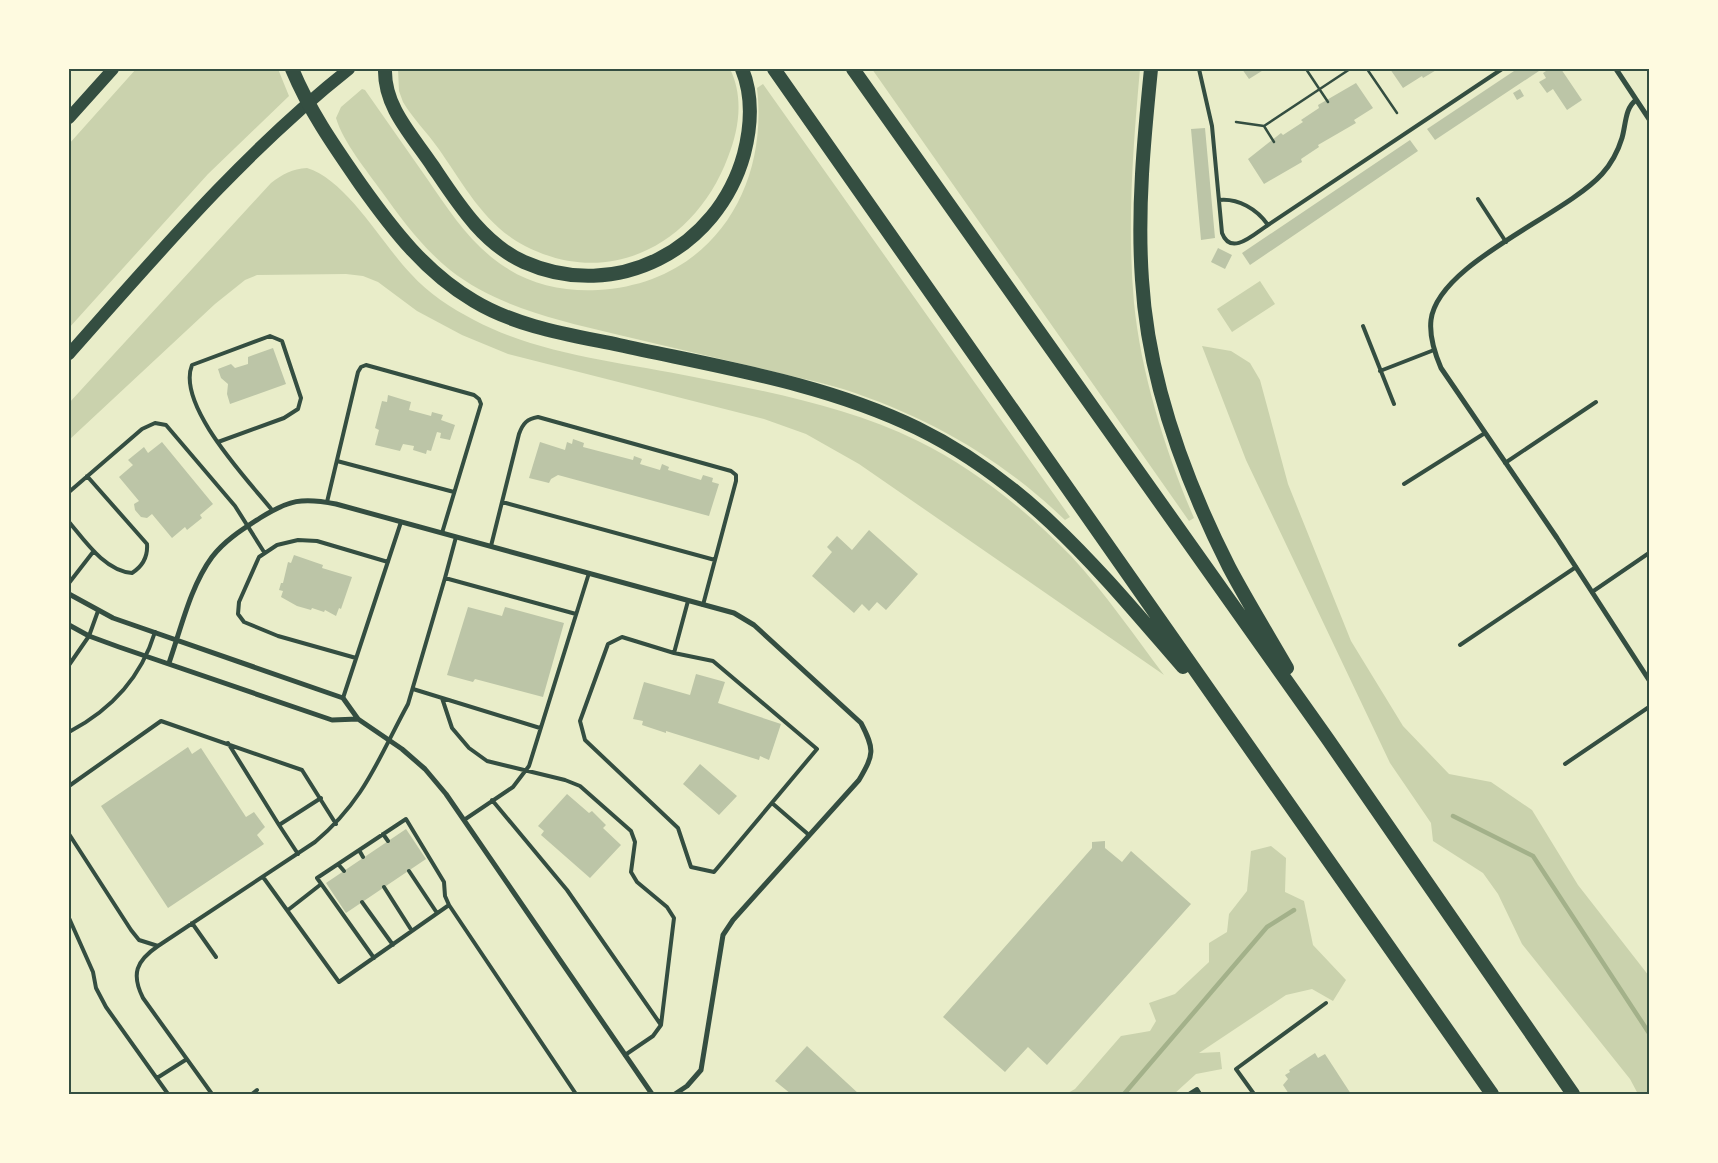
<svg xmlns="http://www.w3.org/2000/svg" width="1718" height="1163" font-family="'Source Serif 4',serif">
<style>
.green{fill:#cad2ad}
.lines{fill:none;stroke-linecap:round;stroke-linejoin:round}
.stream{stroke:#a3b18a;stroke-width:4.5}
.building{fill:#bcc5a7}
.path{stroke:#344e41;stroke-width:2.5}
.service{stroke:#344e41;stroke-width:4}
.minor{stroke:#344e41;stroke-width:5}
.trunk{stroke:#344e41;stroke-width:12}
.motorway{stroke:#344e41;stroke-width:14}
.neatline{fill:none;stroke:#344e41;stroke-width:2}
</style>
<rect width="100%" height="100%" fill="#e9edc9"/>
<!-- green -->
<path class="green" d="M136,69H278L289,96L208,174L69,328V144Z
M398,69H730C744,97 739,129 728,157C696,243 611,290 525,246C484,225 463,183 438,148C427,132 413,119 403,102L399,91Z
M872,69H1140C1133,147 1127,225 1134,303C1141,374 1166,453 1194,518L1189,521Z
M763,84L1070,517L1065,520C1000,458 929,417 843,389C817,381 789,376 763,369C714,357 664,346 615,334C558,320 497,307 450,270C423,248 402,220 382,192C367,171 343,142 336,118L341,107L362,89L365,90C386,120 407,150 428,180C450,212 471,245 505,267C532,285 566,292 598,290C708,284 769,192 757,88Z
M307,168C347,180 382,244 411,274C428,293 451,308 474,320C540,355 621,362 694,377C770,392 848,407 918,441C975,469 1027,511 1071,556C1105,593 1134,635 1164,675L859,464L806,434L764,419L508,354L462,335L417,311L378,282L363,276L346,274L257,275L245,280L215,304L69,440V403L271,183C283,174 292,169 307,168Z
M1260,281L1275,304L1232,332L1217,309Z
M1202,346L1231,351L1250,363L1260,380L1288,484L1351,641L1403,726L1449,774L1491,782L1532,810L1578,885L1649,976V1094H1638L1630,1079L1522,944L1498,894L1483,873L1433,841L1431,823L1390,763L1246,460Z
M1271,846L1286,858L1285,892L1304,901L1313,945L1346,980L1333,1001L1312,989L1286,995L1199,1053L1220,1052L1222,1069L1196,1074L1174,1094H1066L1075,1089L1121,1036L1150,1031L1156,1021L1149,1003L1175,994L1209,962V943L1227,932L1229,914L1247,891L1251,851Z"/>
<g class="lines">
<!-- stream -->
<path class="stream" d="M1453,816L1533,856L1649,1033
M1124,1094L1267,927L1294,910"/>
</g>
<!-- building -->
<path class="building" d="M1242,69H1265L1249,79Z
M1390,69H1438L1423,78L1422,76L1403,88Z
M1517,69H1542L1435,140L1427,129Z
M1549,69H1561L1582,100L1567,110L1553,89L1547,93L1539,82L1546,78L1543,73Z
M1356,83L1373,108L1354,120L1356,123L1318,145L1319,147L1301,159L1302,162L1264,184L1248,159L1281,133L1283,135L1303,122L1301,120L1319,108L1318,105Z
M1520,89L1524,96L1517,100L1513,93Z
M1205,128L1215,238L1201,240L1191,129Z
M1410,140L1418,151L1250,265L1242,253Z
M1218,248L1232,255L1225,269L1211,262Z
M273,348L286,384L230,404L227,394L228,384L221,378L218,369L231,364L235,368L248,364V357Z
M388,395L411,402L409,410L431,416L432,412L443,415L441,420L455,425L450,440L440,438L441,433L437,432L431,451L427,450L426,454L413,450L414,446L403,444L400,451L375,445L379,430L375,428L382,401L387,402Z
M573,439L584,443L583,447L633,460L634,456L642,459L640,464L660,470L662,464L669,467L668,470L701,480L703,475L713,478L712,482L719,484L709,516L558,475L551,479L549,483L529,478L540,442L565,450L567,442L572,444Z
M162,442L213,504L200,515L202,518L187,530L185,527L172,538L152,514L147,518L141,517L135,510L134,504L139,501L119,477L133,465L128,460L144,447L148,453Z
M869,530L918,574L886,610L877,602L869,611L862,604L854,613L812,576L832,552L827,547L837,536L852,550Z
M294,555L323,565L322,568L352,577L341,609L339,608L336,616L325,610L324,612L312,608L311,610L297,606L281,597L283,591L279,590L281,583H283L288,562L291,563Z
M468,607L502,616L505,607L564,623L543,697L475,679L473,682L447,675Z
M696,674L725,682L718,703L781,724L769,760L760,756L759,760L666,731V733L642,725L643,721L633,719L644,682L690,695Z
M188,747L192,754L201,748L246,817L254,812L265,827L257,835L264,844L168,908L101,806Z
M700,764L737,796L719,815L683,784Z
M567,794L589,813L592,811L606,825L603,828L621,845L590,878L541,835L544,831L538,826Z
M406,829L426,859L346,913L326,883Z
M1105,841V848L1122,862L1131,851L1191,904L1047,1065L1028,1047L1005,1072L943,1017L1092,848V842Z
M807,1046L859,1094H791L775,1081Z
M1315,1053L1318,1058L1325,1054L1351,1094H1289L1283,1085L1288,1079L1285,1075L1290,1072L1289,1070Z"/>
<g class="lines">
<!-- path -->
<path class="path" d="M1306,69L1328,102
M1367,69L1397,113
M1236,122L1264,126
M1274,142L1264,126L1350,69"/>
<!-- service -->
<path class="service" d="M1199,69L1212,126L1222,233C1231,257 1254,234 1268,225
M1478,199L1506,242
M1219,200C1238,198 1257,209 1268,225L1502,69
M1363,326L1394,404
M1380,371L1434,350
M218,442L284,418L298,409L301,398L282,341L270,336L192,365C176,405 247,479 272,510
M337,461L454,492
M1505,463L1596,402
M1404,484L1485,433
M69,492L142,429L155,423L166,425L235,506L264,552
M327,502L358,372L361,367L366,365L474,395L479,399L481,404L442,533
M502,502L715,560
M69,522C85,541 105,571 132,573C143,566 148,557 147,544L87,476
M491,546L519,434C523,423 527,419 538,417L731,471L736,475V481L703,605
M445,578L456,537
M69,583L93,552
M1592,592L1649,553
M1460,645L1576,567
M674,653L622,637L608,644L580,721L585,740L678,828L691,867L714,872L817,749L713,661L674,653L688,601
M356,658L278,636L244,622L238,614L239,602L259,557L277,545L298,540L317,541L388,562
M69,665L89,636L98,611
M413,689L540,728
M343,698L401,522
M442,698L452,728L469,748L487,761L565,780L580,786L631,831L635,842L631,872L637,882L667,907L674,918L661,1025L653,1036L625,1055
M69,732C111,710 141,678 155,632
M228,743L279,825
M1565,764L1649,707
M69,786L161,721L302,770L336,824
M492,800L567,890L661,1025
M772,803L809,835
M464,820L513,787L529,766L589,573
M69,834L131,930L139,940L158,946
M383,834L388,841
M359,850L363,857
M298,854L279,825L321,798
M338,864L344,871
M409,871L437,913
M263,877L339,982L449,905
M384,887L412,931
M362,902L393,945
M288,910L320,885
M69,918L93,972L96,988L106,1007L168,1094
M192,923L216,957
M374,958L317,878L406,819L444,882L445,896L449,905L576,1094
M157,1078L187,1059
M212,1094L143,998C131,974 136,961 158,946L315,842C365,800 378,759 408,704L445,578L576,614
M252,1094L257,1090
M1189,1094L1197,1089L1200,1094
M1254,1094L1236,1069L1326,1003"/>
<!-- minor -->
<path class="minor" d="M1616,69L1649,119
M1636,100C1625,108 1626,124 1622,138C1618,151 1611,164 1602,174C1564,216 1438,263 1431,320C1429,337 1435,354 1441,368L1557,538L1649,680
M69,594L113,618L343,698L358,719L402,749L425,769L446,794L652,1094
M69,625L89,636L119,647L332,720L358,719
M169,663C181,629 190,587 212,557C225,540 243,529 260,518C289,500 302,497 336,504L734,613L754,625L861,723C875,750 874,754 859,780L733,920L723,935L701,1070L687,1086L675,1094"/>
<!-- trunk -->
<path class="trunk" d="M69,118L113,69
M69,354C157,255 244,152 349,69"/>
<!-- motorway -->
<path class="motorway" d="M292,69C310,112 334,146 361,185C393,230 426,273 474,301C517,327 571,335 619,345C719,367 824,383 917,428C1030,483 1103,575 1183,667
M385,69C384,107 412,135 432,165C457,202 482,243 524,262C616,303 718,249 744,154C751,127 753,96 742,69
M774,69L1492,1094
M853,69L1327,738L1573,1094
M1151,69C1144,139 1137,209 1142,280C1148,379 1184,478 1229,567C1247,601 1268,635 1287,668"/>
</g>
<!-- border -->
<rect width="1718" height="1163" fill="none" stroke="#fefae0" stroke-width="140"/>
<rect x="70" y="70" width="1578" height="1023" class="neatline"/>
</svg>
